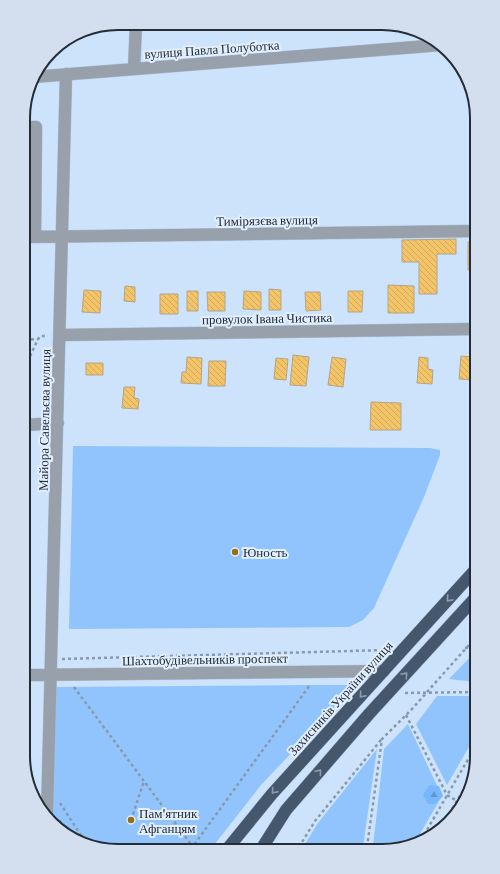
<svg xmlns="http://www.w3.org/2000/svg" width="500" height="874" font-family="'Crimson Pro',serif">
<style>
.grass{fill:#91c4fc}
.forest{fill:url(#forest-firs)}
.building{fill:url(#building-back-hatch);stroke:#b3a489}
.lines{fill:none;stroke-linecap:round;stroke-linejoin:round}
.minor-casing{stroke:#abbed4;stroke-width:13}
.highway-casing{stroke:#abbed4;stroke-width:13}
.path{stroke:#8899ac;stroke-width:2.5;stroke-dasharray:3 3;stroke-linecap:butt}
.minor{stroke:#97a0ab;stroke-width:12}
.highway{stroke:#45576c;stroke-width:12}
.oneway{stroke:#8c9bae}
.poi-dot{fill:#946f18;stroke:#e2efff;stroke-width:1.5}
.labels{text-anchor:middle;stroke-width:4;stroke-linejoin:round;paint-order:stroke}
.street-label{font-size:13px;fill:#242c36;stroke:#e2efff}
.poi-label{font-size:13px;fill:#242c36;stroke:#e2efff;text-anchor:start}
.rim{fill:none;stroke:#242c36;stroke-width:2}
</style>
<defs>
<pattern id="forest-firs" width="22" height="20" patternUnits="userSpaceOnUse"><rect width="22" height="20" fill="#77b7fe"/><path d="M5 1l3.5 6h-7zM16 11l3.5 6h-7z" fill="#6195ce"/></pattern>
<pattern id="building-back-hatch" width="6" height="6" patternUnits="userSpaceOnUse"><rect width="6" height="6" fill="#f3c568"/><path d="M-1 5l2 2M0 0l6 6M5-1l2 2" fill="none" stroke="#d0a95b"/></pattern>
</defs>
<rect width="100%" height="100%" fill="#cde3fc"/>
<!-- grass -->
<path class="grass" d="M73,446L430,448L440,450V455L424,497L374,608L363,620L349,627L69,629Z
M473,654H476V682L449,679Z
M310,685H353V688L261,785L211,849L105,850L56,828L48,816L51,687Z
M437,696H476L477,733L447,785L416,724Z
M408,724L442,796L413,846H373L384,749Z
M377,749L363,847H303L318,823Z"/>
<!-- forest -->
<path class="forest" d="M429,785L439,786L443,796L435,804H428L423,795Z"/>
<!-- building -->
<path class="building" d="M456,239V254H437V294H419V262H402V240Z
M468,242H473V270H468Z
M388,285L414,286V313H388Z
M125,286L135,287V302L124,301Z
M269,289L281,290V310H269Z
M84,290L101,291L100,313L82,312Z
M187,291H198V311H187Z
M244,291L261,292V310L243,309Z
M348,291H363L362,312H348Z
M207,292H225V311H208Z
M305,292H320L321,310L306,311Z
M160,294H178V314H160Z
M293,355L309,357L306,386L290,385Z
M461,356L474,357V380L459,379Z
M187,357L202,358L201,384L181,383L182,372H186Z
M332,357L346,359L343,387L328,385Z
M419,357L428,358V369L433,370L432,384L417,383Z
M276,358L288,359L286,380L274,379Z
M209,361H226L225,386H208Z
M86,363H103V375H86Z
M124,387H135L134,398L139,399L138,409L122,408Z
M371,402L401,403V430H370Z"/>
<g class="lines">
<!-- minor casing -->
<g class="minor-casing">
<path id="minor" d="M134,69L136,23
M33,77L441,45
M24,127H36L35,236
M25,237L473,231
M60,335L474,329
M26,425L58,423
M27,675L384,671
M47,815L66,74"/>
</g>
<!-- highway casing -->
<g class="highway-casing">
<path id="highway" d="M228,848L272,794L475,570
M262,848L286,810L369,714L476,597"/>
</g>
<!-- path -->
<path class="path" d="M25,340L38,339
M25,367L38,339L41,336H48
M465,648L476,647
M62,659L385,650
M74,687L193,847
M405,693L476,692
M406,715L447,795L457,801
M60,803L84,840
M131,820L144,781
M443,824L473,774
M60,829V817
M421,840L477,744
M299,847L315,821L381,740
M367,847L382,739L412,709L476,637
M191,849L310,685"/>
<!-- minor -->
<use href="#minor" class="minor"/>
<!-- highway -->
<use href="#highway" class="highway"/>
</g>
<!-- one-way arrows -->
<defs><path id="oneway-chevron" d="M-2-3.5L2.5 0L-2 3.5" fill="none" stroke-width="1.6" stroke-linecap="round" stroke-linejoin="round"/></defs>
<g class="oneway">
<use href="#oneway-chevron" transform="translate(449 599) rotate(132)"/>
<use href="#oneway-chevron" transform="translate(405 675) rotate(-48)"/>
<use href="#oneway-chevron" transform="translate(362 695) rotate(132)"/>
<use href="#oneway-chevron" transform="translate(319 772) rotate(-49)"/>
<use href="#oneway-chevron" transform="translate(274 791) rotate(131)"/>
</g>
<!-- markers -->
<g class="poi-dot">
<circle cx="235" cy="552" r="4"/>
<circle cx="131" cy="820" r="4"/>
</g>
<g class="labels">
<!-- street labels -->
<g class="street-label">
<text transform="translate(212 49) rotate(-4)" y="5">вулиця Павла Полуботка</text>
<text transform="translate(267 220) rotate(-1)" y="5">Тимірязєва вулиця</text>
<text transform="translate(267 318) rotate(-1)" y="5">провулок Івана Чистика</text>
<text transform="translate(44 420) rotate(-89)" y="5">Майора Савельєва вулиця</text>
<text transform="translate(205 659) rotate(-1)" y="5">Шахтобудівельників проспект</text>
<text transform="translate(340 698) rotate(-48)" y="5">Захисників України вулиця</text>
</g>
<!-- poi labels -->
<g class="poi-label">
<text x="243" y="557">Юность</text>
<text x="139" y="818">Пам'ятник<tspan x="139" dy="15">Афганцям</tspan></text>
</g>
</g>
<!-- crop -->
<path d="M0 0H500V874H0ZM118 30H382A88 88 0 0 1 470 118V756A88 88 0 0 1 382 844H118A88 88 0 0 1 30 756V118A88 88 0 0 1 118 30Z" fill="#d3dfef" fill-rule="evenodd"/>
<path class="rim" d="M118 30H382A88 88 0 0 1 470 118V756A88 88 0 0 1 382 844H118A88 88 0 0 1 30 756V118A88 88 0 0 1 118 30Z"/>
</svg>
